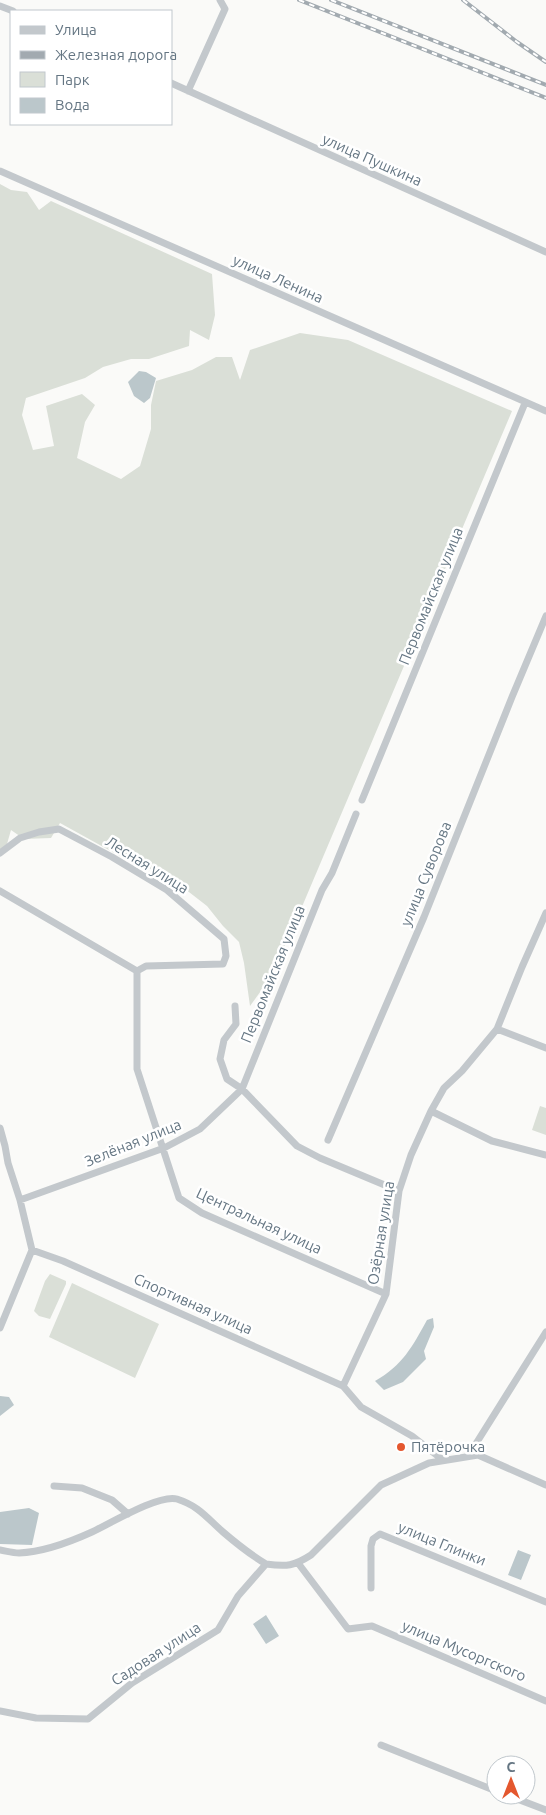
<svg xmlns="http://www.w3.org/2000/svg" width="546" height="1815" font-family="Ubuntu,sans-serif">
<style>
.green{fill:#dadfd7}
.water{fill:#bbc7cb}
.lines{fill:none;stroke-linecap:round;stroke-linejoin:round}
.minor{stroke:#c3c8cc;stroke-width:7}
.rail-casing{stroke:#a2aab0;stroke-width:4}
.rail{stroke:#fff;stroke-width:2;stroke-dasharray:5.5;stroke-linecap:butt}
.poi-dot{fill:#e4572e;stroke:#fff;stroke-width:2}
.labels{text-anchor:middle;stroke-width:5;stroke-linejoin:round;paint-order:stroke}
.street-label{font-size:15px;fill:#657683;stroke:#fff}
.poi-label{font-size:15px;fill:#657683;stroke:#fff;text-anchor:start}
</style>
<rect width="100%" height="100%" fill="#fafaf8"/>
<!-- green -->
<path class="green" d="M0,184L11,190L27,192L39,210L51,201L212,274L215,315L209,340L190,330L189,346L149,359H131L103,367L85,378L26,398L22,415L33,450L54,446L46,406L82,394L95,405L85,422L77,458L121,479L140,466L151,429V405L156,381L192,370L216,357H232L240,380L250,350L300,333L348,340L512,411L290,935L268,981L250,1006L244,963L239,942L223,926L207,906L167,875L127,860L60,823L51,838L24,839L11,830L7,844L0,852Z
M540,1106L546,1108V1135L532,1130Z
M50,1274L66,1281V1284L50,1319L39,1316L34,1311L45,1281Z
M72,1283L159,1324L135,1378L49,1337Z"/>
<!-- water -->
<path class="water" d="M139,371L146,372L156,378L150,398L144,403L134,396L128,382Z
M433,1318L434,1327L424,1351L426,1359L403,1382L384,1390L375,1381C403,1365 412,1347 427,1320Z
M0,1396L9,1397L14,1405L0,1416Z
M29,1508L39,1513L32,1545L0,1544V1512Z
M518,1550L531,1555L521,1580L508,1575Z
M266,1615L279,1636L266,1644L253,1624Z"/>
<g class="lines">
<!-- minor -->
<path class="minor" d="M0,6L13,11
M171,83L546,252
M188,91L225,9L220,0
M0,171L546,411
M362,800L525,403
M0,853L20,838L39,832L59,829L112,857L167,890L224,939L226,956L223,964L146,966L137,971
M0,891L137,971V1069L179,1198L202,1213L386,1294
M235,1006L236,1024L224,1040L220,1059L227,1079L242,1089L297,1146L320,1158L399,1191
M497,1029L546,1048
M431,1111L492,1141L546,1155
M0,1128L5,1146L8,1163L20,1200L32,1250L63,1261L343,1386L361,1407L412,1436L443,1460
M328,1140L424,917L512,697L546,616
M20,1200L164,1148L200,1129L242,1089L322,890L332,873L356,814
M0,1328L32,1250
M343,1386L386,1294L399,1191L411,1155L431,1111L444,1088L462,1071L497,1029L522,967L546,913
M471,1456L477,1442L546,1332
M54,1486L82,1488L112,1500L128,1514
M0,1550C6,1551 13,1553 19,1553C44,1552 70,1542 92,1532C111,1523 159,1494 177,1499C199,1506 207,1518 223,1532C237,1544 251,1555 266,1564
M298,1563L348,1629L372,1626L546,1701
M371,1588V1546L373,1539L380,1534L546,1602
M0,1711L36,1718L88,1719L132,1683L218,1630L238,1596L266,1564C287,1567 294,1566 311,1555L381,1485L429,1463L478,1455L546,1485
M381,1745L496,1791
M507,1795L546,1810"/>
<!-- rail casing -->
<g class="rail-casing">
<path id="rail" d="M299,0L546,98
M331,0L546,85
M463,0L517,42L546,62"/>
</g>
<!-- rail -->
<use href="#rail" class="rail"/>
</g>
<!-- markers -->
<circle class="poi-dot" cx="401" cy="1447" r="5"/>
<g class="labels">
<!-- street labels -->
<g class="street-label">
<text transform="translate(372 160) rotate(24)" y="5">улица Пушкина</text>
<text transform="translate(278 279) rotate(24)" y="5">улица Ленина</text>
<text transform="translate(431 596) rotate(-68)" y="5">Первомайская улица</text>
<text transform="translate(147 865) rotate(32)" y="5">Лесная улица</text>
<text transform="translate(426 874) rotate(-68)" y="5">улица Суворова</text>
<text transform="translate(273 974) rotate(-68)" y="5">Первомайская улица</text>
<text transform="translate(133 1143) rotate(-22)" y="5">Зелёная улица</text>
<text transform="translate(259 1221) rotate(25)" y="5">Центральная улица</text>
<text transform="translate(381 1233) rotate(-81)" y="5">Озёрная улица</text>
<text transform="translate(193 1304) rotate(24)" y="5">Спортивная улица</text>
<text transform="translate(442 1544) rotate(22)" y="5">улица Глинки</text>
<text transform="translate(464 1651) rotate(23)" y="5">улица Мусоргского</text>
<text transform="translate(156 1654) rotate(-33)" y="5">Садовая улица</text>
</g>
<!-- poi labels -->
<g class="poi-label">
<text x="411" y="1452">Пятёрочка</text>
</g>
</g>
<!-- legend -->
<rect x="10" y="10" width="162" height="115" fill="#ffffff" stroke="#c1c8cd"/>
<rect x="20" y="26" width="25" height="8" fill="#c3c8cc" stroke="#c1c8cd"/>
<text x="55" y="35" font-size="15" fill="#657683">Улица</text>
<rect x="20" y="51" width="25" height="8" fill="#a2aab0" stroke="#c1c8cd"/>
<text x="55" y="60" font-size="15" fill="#657683">Железная дорога</text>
<rect x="20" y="72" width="25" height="15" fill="#dadfd7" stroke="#c1c8cd"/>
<text x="55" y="85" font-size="15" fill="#657683">Парк</text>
<rect x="20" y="98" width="25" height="15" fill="#bbc7cb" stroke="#c1c8cd"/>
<text x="55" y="110" font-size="15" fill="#657683">Вода</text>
<!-- north arrow -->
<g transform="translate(511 1780)"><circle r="24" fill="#ffffff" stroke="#c1c8cd"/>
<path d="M0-4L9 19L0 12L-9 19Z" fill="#e4572e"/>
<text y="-8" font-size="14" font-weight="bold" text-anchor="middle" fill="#657683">С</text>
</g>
</svg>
